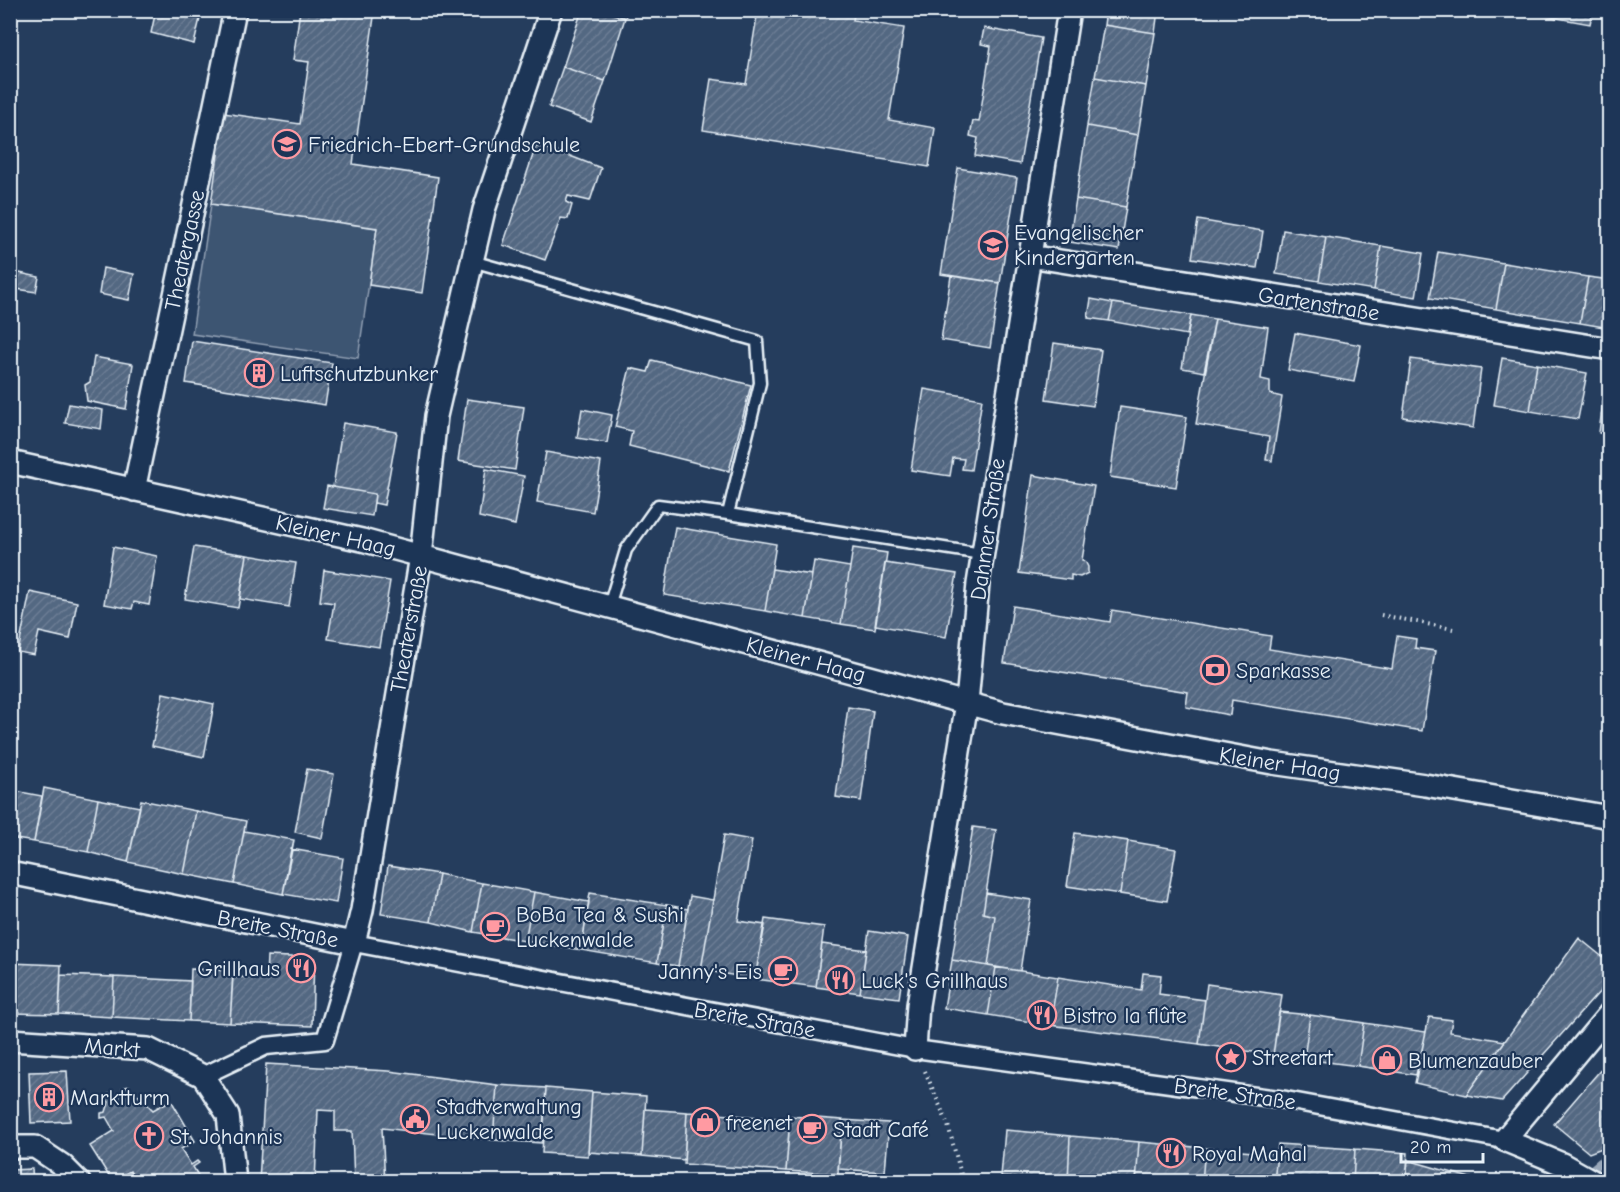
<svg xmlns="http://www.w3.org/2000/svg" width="1620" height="1192" font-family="'Comic Neue',sans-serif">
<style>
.green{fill:#3e5472;stroke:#93a2b5;stroke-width:1.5}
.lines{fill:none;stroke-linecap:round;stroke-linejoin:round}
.stream{stroke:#99a8ba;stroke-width:8}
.building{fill:url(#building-hatch);stroke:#e8f1f8;stroke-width:1.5}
.service-casing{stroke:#e8f1f8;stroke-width:15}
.pedestrian-casing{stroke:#e8f1f8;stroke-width:21}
.minor-casing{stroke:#e8f1f8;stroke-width:26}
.path{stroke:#e8f1f8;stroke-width:4;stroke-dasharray:1.5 4.5;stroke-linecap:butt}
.service{stroke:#1d3557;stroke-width:10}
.pedestrian{stroke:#1d3557;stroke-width:16}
.minor{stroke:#1d3557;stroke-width:21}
.labels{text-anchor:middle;stroke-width:4.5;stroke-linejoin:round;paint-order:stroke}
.poi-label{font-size:22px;fill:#e8f1f8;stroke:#1d3557;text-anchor:start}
.street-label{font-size:22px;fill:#e8f1f8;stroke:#1d3557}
</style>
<defs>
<pattern id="building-hatch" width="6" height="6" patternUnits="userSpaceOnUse" patternTransform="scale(1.5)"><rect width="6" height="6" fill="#536782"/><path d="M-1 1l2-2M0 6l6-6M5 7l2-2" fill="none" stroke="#6c7d94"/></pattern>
</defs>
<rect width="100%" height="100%" fill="#253d5d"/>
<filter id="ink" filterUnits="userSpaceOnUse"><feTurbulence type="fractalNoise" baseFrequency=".0167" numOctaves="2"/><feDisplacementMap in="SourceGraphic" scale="12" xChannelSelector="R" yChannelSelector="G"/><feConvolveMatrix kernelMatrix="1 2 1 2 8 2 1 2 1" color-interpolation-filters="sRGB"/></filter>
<g filter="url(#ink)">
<!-- green -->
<path class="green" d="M211,204L377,228L358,358L192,334Z"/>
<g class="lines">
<!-- stream -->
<path class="stream" d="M1584,1176L1605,1158L1610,1156"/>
</g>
<!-- building -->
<path class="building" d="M156,10H202L194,44L151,33Z
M300,10H375L353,164L438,177L422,293L369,285L377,228L211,204L224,113L300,124L309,62L293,60Z
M582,10H603L625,18L605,81L563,67Z
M603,10H628L625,18Z
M758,10H855L853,20L904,28L889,120L935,128L929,167L703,130L711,79L746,84Z
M1106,10H1158L1155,33L1104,25Z
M1541,10H1593L1590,24L1540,15Z
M1104,25L1155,33L1146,86L1095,77Z
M984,28L1041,38L1020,164L975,156L978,138L970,136L973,121L979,122L991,46L981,44Z
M563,67L605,81L591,122L549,107Z
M1095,77L1146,86L1138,135L1087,126Z
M1087,126L1138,135L1126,207L1076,199Z
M536,146L565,154L601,168L590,201L568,196L566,202L572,205L568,219L561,218L545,260L503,245Z
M958,168L1017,178L1000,283L941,274Z
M1076,199L1126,207L1119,250L1069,242Z
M1198,220L1263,231L1257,268L1192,258Z
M1283,230L1326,237L1319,281L1276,274Z
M1326,237L1381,246L1374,290L1319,281Z
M1381,246L1423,253L1416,297L1374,290Z
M1438,252L1504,263L1496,309L1430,298Z
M1504,263L1588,277L1580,323L1496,309Z
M103,268L134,274L129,300L99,294Z
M10,271L39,277L36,292L10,288Z
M951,276L1000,283L990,348L941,340Z
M1588,277L1610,280V328L1580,323Z
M1091,299L1113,303L1109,321L1088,318Z
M1113,303L1191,315L1187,335L1109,321Z
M1191,315L1215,319L1204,372L1182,368Z
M1215,319L1268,327L1261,379L1270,381V394L1282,397L1272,461L1266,460L1269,437L1196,424Z
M1295,333L1361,345L1354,382L1288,370Z
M192,341L332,363L325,405L186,383Z
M1054,343L1101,350L1093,406L1046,399Z
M94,357L133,364L126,409L87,401L85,385L90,382Z
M1502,358L1537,364L1530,411L1494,405Z
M1411,359L1481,369L1473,428L1403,417Z
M652,360L751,385L729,471L629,446L632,431L615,427L630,368L648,372Z
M1537,364L1587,373L1578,419L1530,411Z
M1606,377L1610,378V435L1599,433Z
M924,389L982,399L971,470L962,469L964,459L953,458L950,476L911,470Z
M467,399L524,407L515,470L458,461Z
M69,404L103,410L101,429L65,423Z
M1120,407L1187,417L1176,487L1110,477Z
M582,409L612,415L607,443L577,438Z
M343,423L397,432L384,505L374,503L375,494L333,487Z
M546,452L601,462L593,512L537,502Z
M486,469L524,476L515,525L479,517Z
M1033,475L1094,486L1082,560L1085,561L1088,567V573L1080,577L1071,575V580L1019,573Z
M327,486L375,494L372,516L323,508Z
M675,527L776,544L765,611L664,595Z
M113,547L157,556L149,605L134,602L132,609L104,604Z
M194,547L247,555L238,608L185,599Z
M853,548L887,553L875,629L841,624Z
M247,555L296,563L289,607L240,599Z
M814,561L850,567L841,624L805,618Z
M885,563L957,574L946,637L875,625Z
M772,569L812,575L805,618L765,611Z
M324,570L390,581L379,647L328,639L334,603L320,601Z
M30,592L77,602L70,639L39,632L34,655L18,652Z
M1013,606L1110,622L1112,610L1271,636L1269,649L1392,669L1397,636L1416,639L1415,648L1435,651L1422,731L1232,700L1230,715L1186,707L1188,692L1004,663Z
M163,693L214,704L204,757L152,746Z
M848,707L873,711L861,801L836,797Z
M307,769L334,774L322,838L295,832Z
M44,788L98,799L88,852L34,842Z
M10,790L42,796L34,842L10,838Z
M98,799L140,807L128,862L88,852Z
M141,800L196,811L184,874L128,862Z
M196,811L246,821L234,884L184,874Z
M973,827L996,830L983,913L995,916L988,966L952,960Z
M244,831L294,840L283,894L234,884Z
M1075,833L1128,841L1120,894L1067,886Z
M724,835L752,840L738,921L765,925L755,979L701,970Z
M1128,841L1176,849L1167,901L1120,894Z
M291,849L343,858L336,903L283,894Z
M388,866L439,874L431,922L381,914Z
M439,874L482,883L473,932L431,922Z
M482,883L534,892L525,941L473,932Z
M10,887L18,888L12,921H10Z
M534,892L589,902L581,950L525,941Z
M590,893L667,905L657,963L581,950Z
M986,893L1031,900L1020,971L988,966L995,916L983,913Z
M690,896L713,900L701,970L678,966Z
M667,905L688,909L678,966L657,963Z
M765,919L824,927L816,987L755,979Z
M869,931L908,937L899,998L860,993Z
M1579,938L1610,963V980L1502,1101L1466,1095Z
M822,944L866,950L860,993L816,987Z
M267,956L314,958L312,1026L230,1023L233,977L266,978Z
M952,960L996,967L988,1015L944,1008Z
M10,963L61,965L59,1014L10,1013Z
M996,967L1058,977L1050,1025L988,1015Z
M191,969L233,971L230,1023L189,1021Z
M1143,973L1161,975L1159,994L1205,1000L1199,1044L1050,1025L1058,977L1141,990Z
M61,975L114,977L112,1017L59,1014Z
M114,977L191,981L189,1021L112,1017Z
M1207,984L1282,995L1273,1055L1199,1044Z
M1279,1012L1310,1015L1304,1059L1273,1055Z
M1310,1015L1364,1023L1358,1066L1304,1059Z
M1429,1017L1452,1020L1450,1032L1505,1041L1466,1095L1415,1083Z
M1364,1023L1426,1032L1416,1075L1358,1066Z
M266,1064L389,1071L497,1085L493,1140L382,1128L385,1182H354L352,1131H335V1111L318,1110L315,1182H259Z
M1603,1067L1610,1073V1145L1589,1153L1554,1124Z
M67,1071L70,1121L31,1123L29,1072Z
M497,1085L546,1088L542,1143L493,1140Z
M129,1086V1092L138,1096L141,1093L145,1095L142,1099L153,1110L171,1100L195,1141L181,1149L191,1165L197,1161L199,1163L193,1167L202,1182H137L130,1171L112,1181L90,1146L114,1131L106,1117L101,1118V1113L106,1112L109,1102L104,1097L109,1094L112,1097L122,1092V1088Z
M546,1088L592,1092L588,1156L542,1153Z
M592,1092L646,1096L642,1156L588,1152Z
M645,1109L687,1112L684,1160L642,1156Z
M687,1112L790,1119L786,1171L684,1164Z
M790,1116L842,1120L838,1174L786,1171Z
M842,1120L889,1123L885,1172L838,1169Z
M1005,1130L1070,1136L1068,1182L1001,1177Z
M1070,1136L1139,1142L1136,1182H1068Z
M1139,1142L1205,1148L1202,1182H1136Z
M1278,1144L1355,1149L1353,1182H1274Z
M1205,1148L1277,1154L1274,1182H1202Z
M1355,1149L1408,1153L1406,1182H1353Z
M1408,1160L1484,1182H1406Z
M32,1169L33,1182H10V1170Z"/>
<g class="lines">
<!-- service casing -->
<g class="service-casing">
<path id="service" d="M472,261L757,341L760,383L728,514L658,505L626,550L609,606
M728,514L982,554"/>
</g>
<!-- pedestrian casing -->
<g class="pedestrian-casing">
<path id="pedestrian" d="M203,1076L266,1046L325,1040L354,943L915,1049L1286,1100L1504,1140"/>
</g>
<!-- minor casing -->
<g class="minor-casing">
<path id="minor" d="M1029,256L1610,349
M10,462L362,540L1003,713L1272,763L1425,785L1610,817
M134,490L235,10
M10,873L354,943L362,910L421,556L436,416L484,210L551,10
M10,1040L148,1049L203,1076L228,1115L235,1182
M915,1049L918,1005L967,702L978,584L1069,10
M10,1147H35L62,1165L79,1182
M1594,1182L1562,1164L1504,1140L1610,1013"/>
</g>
<!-- path -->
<path class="path" d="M1381,615L1453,629
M925,1071L948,1125L963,1182"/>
<!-- service -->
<use href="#service" class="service"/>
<!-- pedestrian -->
<use href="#pedestrian" class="pedestrian"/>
<!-- minor -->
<use href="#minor" class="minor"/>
</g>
</g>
<!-- icons -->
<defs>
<g id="school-ring" transform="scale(1.5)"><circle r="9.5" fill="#1d3557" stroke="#ff9aa2" stroke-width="1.5"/><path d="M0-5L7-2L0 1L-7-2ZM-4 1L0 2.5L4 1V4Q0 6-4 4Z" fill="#ff9aa2"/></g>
<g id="building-ring" transform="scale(1.5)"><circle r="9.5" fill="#1d3557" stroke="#ff9aa2" stroke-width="1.5"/><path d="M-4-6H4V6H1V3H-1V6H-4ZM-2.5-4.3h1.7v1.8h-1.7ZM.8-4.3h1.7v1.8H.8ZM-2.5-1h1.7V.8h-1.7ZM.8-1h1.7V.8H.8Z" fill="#ff9aa2"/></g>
<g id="bank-ring" transform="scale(1.5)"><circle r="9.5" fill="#1d3557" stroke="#ff9aa2" stroke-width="1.5"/><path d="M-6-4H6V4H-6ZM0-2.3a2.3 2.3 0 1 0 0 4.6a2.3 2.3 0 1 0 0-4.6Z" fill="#ff9aa2"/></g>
<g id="cafe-ring" transform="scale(1.5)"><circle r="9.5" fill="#1d3557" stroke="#ff9aa2" stroke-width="1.5"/><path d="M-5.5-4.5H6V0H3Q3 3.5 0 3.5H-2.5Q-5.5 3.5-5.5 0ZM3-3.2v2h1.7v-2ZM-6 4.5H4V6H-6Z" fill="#ff9aa2"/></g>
<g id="restaurant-ring" transform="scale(1.5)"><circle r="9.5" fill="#1d3557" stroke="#ff9aa2" stroke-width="1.5"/><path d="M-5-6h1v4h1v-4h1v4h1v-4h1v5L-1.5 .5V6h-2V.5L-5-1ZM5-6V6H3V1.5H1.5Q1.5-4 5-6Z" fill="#ff9aa2"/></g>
<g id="sight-ring" transform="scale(1.5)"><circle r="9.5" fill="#1d3557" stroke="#ff9aa2" stroke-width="1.5"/><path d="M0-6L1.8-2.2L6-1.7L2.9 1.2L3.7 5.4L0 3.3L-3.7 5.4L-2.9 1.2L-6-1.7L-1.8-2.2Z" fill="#ff9aa2"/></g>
<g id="shop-ring" transform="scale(1.5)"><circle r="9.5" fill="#1d3557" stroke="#ff9aa2" stroke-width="1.5"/><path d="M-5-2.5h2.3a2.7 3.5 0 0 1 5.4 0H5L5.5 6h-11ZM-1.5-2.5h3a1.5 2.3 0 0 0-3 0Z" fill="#ff9aa2"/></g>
<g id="civic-ring" transform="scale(1.5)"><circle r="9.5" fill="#1d3557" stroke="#ff9aa2" stroke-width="1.5"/><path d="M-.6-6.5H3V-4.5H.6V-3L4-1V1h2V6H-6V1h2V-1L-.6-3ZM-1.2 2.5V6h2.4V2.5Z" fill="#ff9aa2"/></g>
<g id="church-ring" transform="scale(1.5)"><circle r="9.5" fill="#1d3557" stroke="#ff9aa2" stroke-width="1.5"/><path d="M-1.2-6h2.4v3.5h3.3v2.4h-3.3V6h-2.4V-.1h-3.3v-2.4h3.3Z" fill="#ff9aa2"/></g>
</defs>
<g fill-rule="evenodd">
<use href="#school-ring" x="287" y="144"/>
<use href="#school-ring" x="993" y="245"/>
<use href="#building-ring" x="259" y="373"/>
<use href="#bank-ring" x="1215" y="670"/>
<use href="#cafe-ring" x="495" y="927"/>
<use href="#restaurant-ring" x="301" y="968"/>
<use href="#cafe-ring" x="783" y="971"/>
<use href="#restaurant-ring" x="840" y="980"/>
<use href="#restaurant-ring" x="1042" y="1015"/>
<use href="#sight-ring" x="1231" y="1057"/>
<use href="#shop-ring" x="1387" y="1060"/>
<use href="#building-ring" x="49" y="1097"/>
<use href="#civic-ring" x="415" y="1119"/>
<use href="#shop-ring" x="705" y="1122"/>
<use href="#cafe-ring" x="812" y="1129"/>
<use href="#church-ring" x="149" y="1136"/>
<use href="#restaurant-ring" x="1171" y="1153"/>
</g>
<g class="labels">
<!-- poi labels -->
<g class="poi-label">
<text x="308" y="152">Friedrich-Ebert-Grundschule</text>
<text x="1014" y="240">Evangelischer<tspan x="1014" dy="25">Kindergarten</tspan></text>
<text x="280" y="381">Luftschutzbunker</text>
<text x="1236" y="678">Sparkasse</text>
<text x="516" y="922">BoBa Tea &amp; Sushi<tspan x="516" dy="25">Luckenwalde</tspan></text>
<text x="280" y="976" text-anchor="end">Grillhaus</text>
<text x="762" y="979" text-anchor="end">Janny's Eis</text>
<text x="861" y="988">Luck's Grillhaus</text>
<text x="1063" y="1023">Bistro la flûte</text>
<text x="1252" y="1065">Streetart</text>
<text x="1408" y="1068">Blumenzauber</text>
<text x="70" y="1105">Marktturm</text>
<text x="436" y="1114">Stadtverwaltung<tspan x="436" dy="25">Luckenwalde</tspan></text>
<text x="726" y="1130">freenet</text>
<text x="833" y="1137">Stadt Café</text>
<text x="170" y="1144">St. Johannis</text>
<text x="1192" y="1161">Royal Mahal</text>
</g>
<!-- street labels -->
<g class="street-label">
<text transform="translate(184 250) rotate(-78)" y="8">Theatergasse</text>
<text transform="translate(1319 303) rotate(9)" y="8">Gartenstraße</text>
<text transform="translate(987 529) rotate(-82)" y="8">Dahmer Straße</text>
<text transform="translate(336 535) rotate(13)" y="8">Kleiner Haag</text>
<text transform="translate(408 629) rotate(-80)" y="8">Theaterstraße</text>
<text transform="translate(806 659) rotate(15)" y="8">Kleiner Haag</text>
<text transform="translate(1280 763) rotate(9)" y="8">Kleiner Haag</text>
<text transform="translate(278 928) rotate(11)" y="8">Breite Straße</text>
<text transform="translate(755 1019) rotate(10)" y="8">Breite Straße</text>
<text transform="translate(112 1047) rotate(5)" y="8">Markt</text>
<text transform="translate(1235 1093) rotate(8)" y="8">Breite Straße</text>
</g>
</g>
<!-- margin -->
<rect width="1620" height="1192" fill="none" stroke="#1d3557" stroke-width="36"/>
<rect x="18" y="18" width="1584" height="1156" fill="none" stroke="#e8f1f8" stroke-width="2" filter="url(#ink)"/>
<!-- scale -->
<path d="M1401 1153v9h82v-9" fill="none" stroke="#e8f1f8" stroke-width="3"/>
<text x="1410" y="1153" font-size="18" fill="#e8f1f8" stroke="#1d3557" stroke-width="4.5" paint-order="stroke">20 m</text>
</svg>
